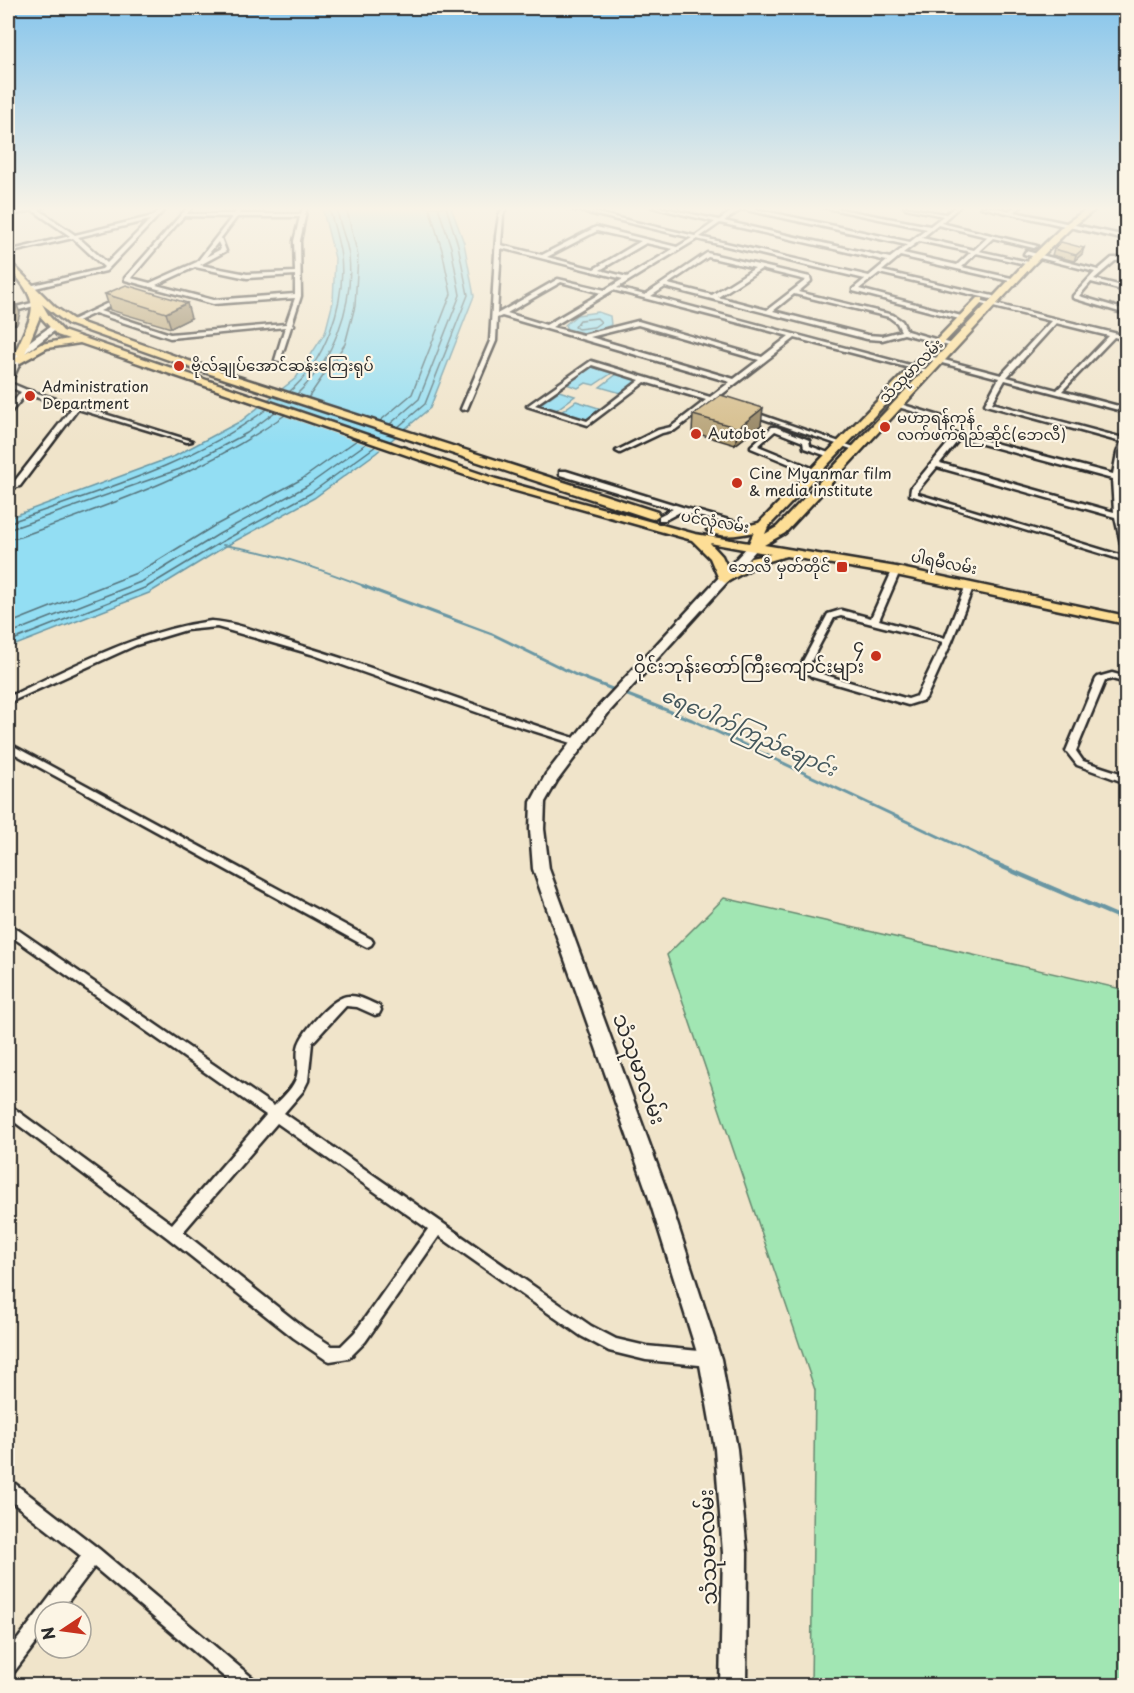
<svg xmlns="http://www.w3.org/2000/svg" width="1134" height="1693" viewBox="0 0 1134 1693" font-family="'Playpen Sans','Noto Sans Myanmar',sans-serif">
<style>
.green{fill:#a1e6b3;stroke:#66886f;stroke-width:1.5}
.water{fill:#93def3;stroke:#6996a3;stroke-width:1.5}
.pier{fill:#f0e4ca}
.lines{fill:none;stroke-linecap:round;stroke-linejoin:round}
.shore{stroke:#55737b;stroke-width:1.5}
.stream-far2{stroke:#6996a3;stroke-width:2}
.stream-far1{stroke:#6996a3;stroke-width:3}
.stream{stroke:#6996a3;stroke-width:4.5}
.street-casing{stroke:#2b2b2b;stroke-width:5}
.secondary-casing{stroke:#2b2b2b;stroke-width:5}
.primary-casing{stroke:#2b2b2b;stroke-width:5}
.street{fill:#fcf5e5;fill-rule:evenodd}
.secondary{fill:#fcf5e5;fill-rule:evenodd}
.primary{fill:#fdde96;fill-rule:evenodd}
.wall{fill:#b7a378;stroke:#2b2b2b;stroke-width:1.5}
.shaded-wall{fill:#958462;stroke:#2b2b2b;stroke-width:1.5}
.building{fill:#d5bd8c;stroke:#2b2b2b;stroke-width:1.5}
.poi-dot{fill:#c8321e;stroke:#fcf5e5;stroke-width:2}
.labels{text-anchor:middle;stroke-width:4.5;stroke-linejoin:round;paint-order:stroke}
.far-poi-label{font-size:15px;fill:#2b2b2b;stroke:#fcf5e5;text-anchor:start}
.far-street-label{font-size:15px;fill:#2b2b2b;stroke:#fcf5e5}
.poi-label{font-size:18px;fill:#2b2b2b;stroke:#fcf5e5;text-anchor:end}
.water-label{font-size:20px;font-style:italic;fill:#45585d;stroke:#fcf5e5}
.near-street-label{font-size:21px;fill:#2b2b2b;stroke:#fcf5e5}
</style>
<rect width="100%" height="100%" fill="#f0e4ca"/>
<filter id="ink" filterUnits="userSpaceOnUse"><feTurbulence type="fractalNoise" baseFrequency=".0167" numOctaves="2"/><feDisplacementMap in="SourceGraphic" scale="12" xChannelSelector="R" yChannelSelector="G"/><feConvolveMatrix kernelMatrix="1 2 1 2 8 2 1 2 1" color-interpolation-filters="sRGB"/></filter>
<g filter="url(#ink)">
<!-- green -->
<polygon class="green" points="724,898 1126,990 1126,1685 811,1685 815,1390 667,955"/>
<!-- water -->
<g class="water">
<polygon points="324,207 451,207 464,243 474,296 430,408 376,453 314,498 226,546 149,593 8,648 8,518 175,456 241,421 296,378 325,333 333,302 335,258 323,211"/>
<path d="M598,312l12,4 1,9c-14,7 -27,12 -43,7l-3,-7 12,-10z"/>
<polygon points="592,367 612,373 594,385 586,383 578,388 566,384"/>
<polygon points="617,374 638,380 621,393 600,387"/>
<polygon points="559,391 575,396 556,410 539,405"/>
<polygon points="576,401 602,409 588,420 561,412"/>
</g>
<!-- pier -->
<g class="pier">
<polygon points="279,388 408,430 400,437 270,394"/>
<polygon points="264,400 393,443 384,451 255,406"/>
</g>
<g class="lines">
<!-- shore -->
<g class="shore">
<polygon points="597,318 601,322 594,327 578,329 575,327 580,320"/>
<path d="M289,392c36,-30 57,-89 52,-135 -2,-16 -8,-34 -12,-50"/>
<path d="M297,394c36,-34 57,-88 52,-138 -2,-17 -11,-32 -12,-49"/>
<polyline points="308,398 345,344 355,306 358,256 346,207"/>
<polyline points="380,421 412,394 451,294 442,250 429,207"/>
<polyline points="390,424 419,399 460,295 451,247 438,207"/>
<polyline points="398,427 425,404 468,295 458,245 446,207"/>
<path d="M8,523c89,-32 182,-57 259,-114"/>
<polyline points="8,530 180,469 247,433 275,412"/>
<path d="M8,539l9,-1c95,-34 185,-64 268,-123"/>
<polyline points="8,624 139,572 214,526 302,479 357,440"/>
<polyline points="8,634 143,581 219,534 307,486 367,443"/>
<polyline points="8,642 147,587 223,541 311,493 376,446"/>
</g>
<!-- stream-far2 -->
<path class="stream-far2" d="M223,545c51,7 96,24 144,42"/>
<!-- stream-far1 -->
<polyline class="stream-far1" points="363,586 492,634 576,675 692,720 999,865"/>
<!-- stream -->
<polyline class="stream" points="996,864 1126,920"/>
<!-- street casing -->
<g class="street-casing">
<g id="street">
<polygon points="14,207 19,207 24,211 20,212"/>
<path d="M31,207h4l40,28 78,-19 10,-9h4l-61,64 -75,18 -3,-2 1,-1 73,-17 2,-2 -31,-29 -65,15v-2l62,-15 -39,-27zM150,220l-43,43 -29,-26z"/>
<path d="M188,207h4l-5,7h47l6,-7h4l-5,7h62l2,-7h4l-7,34 1,55 -9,28 2,1 -3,2 -11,34 -5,-1 10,-33 -115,11 -75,-25 -22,10 -5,-1 53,-25 2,1v2l-23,11 70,23 116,-10 9,-26 -82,6 -88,-24v-2zM184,216l48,1 -35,45 -47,21 -19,-5zM237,217h63l-6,24 1,31 -48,2 -47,-9 26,-14 -5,-13zM218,242l3,7 -15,8zM195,267l52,11 48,-3v19l-82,6 -57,-15z"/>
<path d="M503,207h4l-4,8 -2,30 41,10 54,-28 81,20 15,-9 -125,-30 -2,-1h6l124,29 20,-14 -63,-15h7l60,13 19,-13h7l165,35 17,-13 -105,-22h7l101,19 13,-10 -37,-8 -2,-1 42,7 9,-7h4l-18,16 96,23 -3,2 -41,-10 -14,13 54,12 -3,2 -54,-12 -14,14 54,12v2l-2,1 -114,-26 -18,15 111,25 1,1 -3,2 -112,-26 -20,16 106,28v2l-2,1 -110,-29v-2l12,-10 -168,-40 -80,49 28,7 62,-42 103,24 1,4 -13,11 95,23 9,6 5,10 49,14 -3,2 -49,-13 -22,6 -15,-1 -202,-52 -14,9 281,75 -3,2 -134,-35 -79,61 11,4v2l-15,-3 -37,28 -13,3 -42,20 -4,-2 42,-21 13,-3 35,-27 -61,-18 -57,43 -61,-19 64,-45 119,36 20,-15 -228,-66 -5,2 -1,23 -29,68 -5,1 -1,-1 29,-68 6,-105 3,-21zM742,209l165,36 -17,13 -166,-37zM720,223l167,38 -18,15 -169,-39zM938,225l50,12 -14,13 -52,-12zM597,231l44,10 -47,28 -47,-12zM919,241l52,11 -14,13 -54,-12zM646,243l27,6 -46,28 -27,-7zM501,248l122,31 -18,11 -47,-11 -61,35zM708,257l47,11 -43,27 -44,-11zM761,269l45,11 -39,30 -49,-13zM561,282l40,11 -55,32 -39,-12zM613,290l176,46 -27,21 -124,-36 -55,14 -31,-8zM794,294l95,23 8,6 4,8 -19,5 -15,-1 -94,-24zM638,325l121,35 -25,19 -144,-42zM592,365l48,15 -53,41 -52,-16z"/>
<polygon points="1016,207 1021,207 1012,213 1008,213 1008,211"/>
<polygon points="1026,251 1098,270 1112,258 1126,258 1126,260 1115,261 1094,279 1126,287 1126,291 1091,282 1079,296 1126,310 1126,314 1073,298 1073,296 1095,272 1024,254"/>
<path d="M979,300l147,36v4l-12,-3 -52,54 64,17v4l-121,-32 -13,23 131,35 3,-1v10l-6,29 6,2v4l-7,-2 3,34 4,2v4l-3,-1 3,17v14l-4,-2 -7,-31 -178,-50 -19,23v4l208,63v4l-216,-66 1,-7 43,-52 -10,-3 -3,-3 1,-6 -3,-5 -44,-13 -1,-1 3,-2 46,14 5,7 -1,5 1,2 165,43 4,-21 4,-11 -135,-37 -1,-1 14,-26 -76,-20 -1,-1 3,-2 76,20 50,-54 -74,-18 -1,-1zM1056,323l53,13 -52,54 -50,-13zM960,438l152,41 2,33 -174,-49z"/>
<polygon points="36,302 39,304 38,305 8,313 8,309"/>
<polygon points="8,382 27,390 192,441 187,442 78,409 20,486 8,490 8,486 14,482 72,408 26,394 10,413 8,414 8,408 21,392 8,386"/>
<polygon points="746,411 750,411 860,449 854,450 746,413"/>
<polygon points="772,427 776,427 809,440 810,446 834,455 830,457 804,448 803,442 775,431 758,446 817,470 818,472 814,474 751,448 751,446"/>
<polygon points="560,471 566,471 682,507 736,522 732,524 680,512 665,520 659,520 659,516 673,509 560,475"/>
<path d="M893,569h6l1,2 -21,49 66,18 21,-53 4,-2 4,2 -22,56 -26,57 -2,2 -16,5 -96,-28 -8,-7 -2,-7 26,-49 13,-4 30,8zM841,616l102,26 -26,54 -9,3 -90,-26 -7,-6 -1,-4 24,-45z"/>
<path d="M211,621c30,2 60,16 88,24 95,28 187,66 282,95l2,2 -5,3 -79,-25 -188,-66 -94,-27 -31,3 -50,15 -128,58v-6c66,-31 129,-66 203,-76z"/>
<polygon points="1112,673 1126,677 1126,683 1112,679 1105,681 1076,751 1083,761 1126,775 1126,783 1077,765 1066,751 1096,679 1098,677"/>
<polygon points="8,743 371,939 373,942 371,945 367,947 363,945 8,750"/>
<path d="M8,923l266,183c7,-7 17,-16 21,-25 6,-12 0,-25 4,-37 5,-14 34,-47 49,-48 11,-1 22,6 31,10l2,4 -2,4 -4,1 -18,-8 -11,-1 -34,37 -4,38 -5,10 -19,22 307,213 25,13 30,7 64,6 5,2 2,5 -2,5 -5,2 -64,-6 -37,-9 -28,-15 -142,-100 -74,106 -16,16 -19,3 -5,-2 -31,-21 -126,-100 -160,-121v-13l164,120 94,-109 -258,-181zM277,1123l151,106 -73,103 -14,14h-9l-28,-18 -121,-96z"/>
<polygon points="8,1481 14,1483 99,1549 255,1680 258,1686 235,1686 94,1567 60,1612 45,1612 45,1631 14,1672 8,1675 8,1652 81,1556 8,1499"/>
</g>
</g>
<!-- secondary casing -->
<g class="secondary-casing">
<g id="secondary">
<polygon points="33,207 44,207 8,216 8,212"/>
<polygon points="981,207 992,207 1126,236 1126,240"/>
<path d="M51,326l7,2 -34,26 -11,24 -5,3c0,-29 23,-40 43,-55z"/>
<polygon points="754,543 758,544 758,548 609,712 557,781 545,802 544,829 549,869 667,1192 721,1359 737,1449 747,1553 746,1686 720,1686 723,1553 715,1449 699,1359 647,1192 533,869 530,829 531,802 546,774 599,706 750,544"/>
</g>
</g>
<!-- primary casing -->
<g class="primary-casing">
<path id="primary" d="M1090,207h8l-27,21 -38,37 -248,268 -21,12 132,22 230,49v8l-230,-49 -110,-19 -27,8 -34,19 -6,-4 -9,-21 -18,-18 -204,-57 -408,-140 -33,5 -27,15 -8,-2 7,-5 -4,-3c19,-44 28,-48 -7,-86v-7l47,47 19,13 115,41 468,151 2,3 -6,4 -4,-1 -466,-153 -115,-41 -26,-20 7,12 14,15 433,148 199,55 54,9 5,-11c-14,3 -35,7 -47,-2l6,-4 25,2 21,-5 218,-225h6v4l-215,225 -3,7 12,-7 250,-266 38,-37zM40,316l17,19 12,4 -28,5 -16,9zM710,543l61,11 -20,4 -22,13 -7,-15z"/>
</g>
<!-- street -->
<use href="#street" class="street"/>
<!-- secondary -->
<use href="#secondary" class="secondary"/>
<!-- primary -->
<use href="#primary" class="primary"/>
</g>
<!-- wall -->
<g class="wall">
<polygon points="1054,249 1082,254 1074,261 1052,255"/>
<polygon points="105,294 191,318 171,328 110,310"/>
<polygon points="693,415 761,425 735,445 692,432"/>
</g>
<!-- shaded-wall -->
<g class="shaded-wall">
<polygon points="1084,248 1082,254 1074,261 1076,255"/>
<polygon points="187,303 191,318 171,328 166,313"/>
<polygon points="17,305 20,313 17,324 8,325 8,317"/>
<polygon points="763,408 761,425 735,445 738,428"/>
</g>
<!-- building -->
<g class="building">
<polygon points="1061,242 1084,248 1076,255 1054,249"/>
<polygon points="126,285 187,303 166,313 105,294"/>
<polygon points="17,305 14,316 8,317 8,306"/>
<polygon points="721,395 763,408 738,428 693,415"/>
</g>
</g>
<!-- sky -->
<linearGradient id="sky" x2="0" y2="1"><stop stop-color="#86c5ec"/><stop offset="0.47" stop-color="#f8f3e7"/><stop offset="1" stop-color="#f8f3e7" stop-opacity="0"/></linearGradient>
<rect width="1134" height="444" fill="url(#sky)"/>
<!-- markers -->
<g class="poi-dot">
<circle cx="179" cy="366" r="6"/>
<circle cx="30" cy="396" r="6"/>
<circle cx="885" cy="427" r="6"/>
<circle cx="696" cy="434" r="6"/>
<circle cx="737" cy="483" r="6"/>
<rect x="836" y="561" width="12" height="12" rx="3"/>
<circle cx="876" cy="656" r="6"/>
</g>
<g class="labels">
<!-- far-poi labels -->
<g class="far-poi-label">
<text x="191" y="371">ဗိုလ်ချုပ်အောင်ဆန်းကြေးရုပ်</text>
<text x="42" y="392">Administration<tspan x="42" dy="17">Department</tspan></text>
<text x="897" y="423">မဟာရန်ကုန်<tspan x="897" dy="17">လက်ဖက်ရည်ဆိုင်(ဘေလီ)</tspan></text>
<text x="708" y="439">Autobot</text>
<text x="749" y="479">Cine Myanmar film<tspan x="749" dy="17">&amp; media institute</tspan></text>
<text x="830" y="572" text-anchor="end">ဘေလီ မှတ်တိုင်</text>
</g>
<!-- far-street labels -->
<g class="far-street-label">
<text transform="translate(911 371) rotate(-45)" y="5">သံသုမာလမ်း</text>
<text transform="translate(715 522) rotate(10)" y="5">ပင်လုံလမ်း</text>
<text transform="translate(944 563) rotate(11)" y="5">ပါရမီလမ်း</text>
</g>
<!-- poi labels -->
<g class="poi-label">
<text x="864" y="652">၄<tspan x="864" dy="21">ဝိုင်းဘုန်းတော်ကြီးကျောင်းများ</tspan></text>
</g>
<!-- water labels -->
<g class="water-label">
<text transform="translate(749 732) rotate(24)" y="7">ရေပေါက်ကြည်ချောင်း</text>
</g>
<!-- near-street labels -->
<g class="near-street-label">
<text transform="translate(639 1069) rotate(70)" y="7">သံသုမာလမ်း</text>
<text transform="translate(708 1547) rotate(-92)" y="7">သံသုမာလမ်း</text>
</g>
</g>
<!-- margin -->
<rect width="1134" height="1693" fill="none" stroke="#fcf5e5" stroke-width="30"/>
<rect x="15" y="15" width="1104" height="1663" fill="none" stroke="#2b2b2b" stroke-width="2" filter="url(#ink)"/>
<!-- north arrow -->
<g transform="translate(63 1630) rotate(257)"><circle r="28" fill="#fcf5e5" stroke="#a8a49b" stroke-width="1.5"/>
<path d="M0-4.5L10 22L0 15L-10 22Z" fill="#c8321e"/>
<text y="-9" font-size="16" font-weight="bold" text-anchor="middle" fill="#2b2b2b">N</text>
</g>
</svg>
